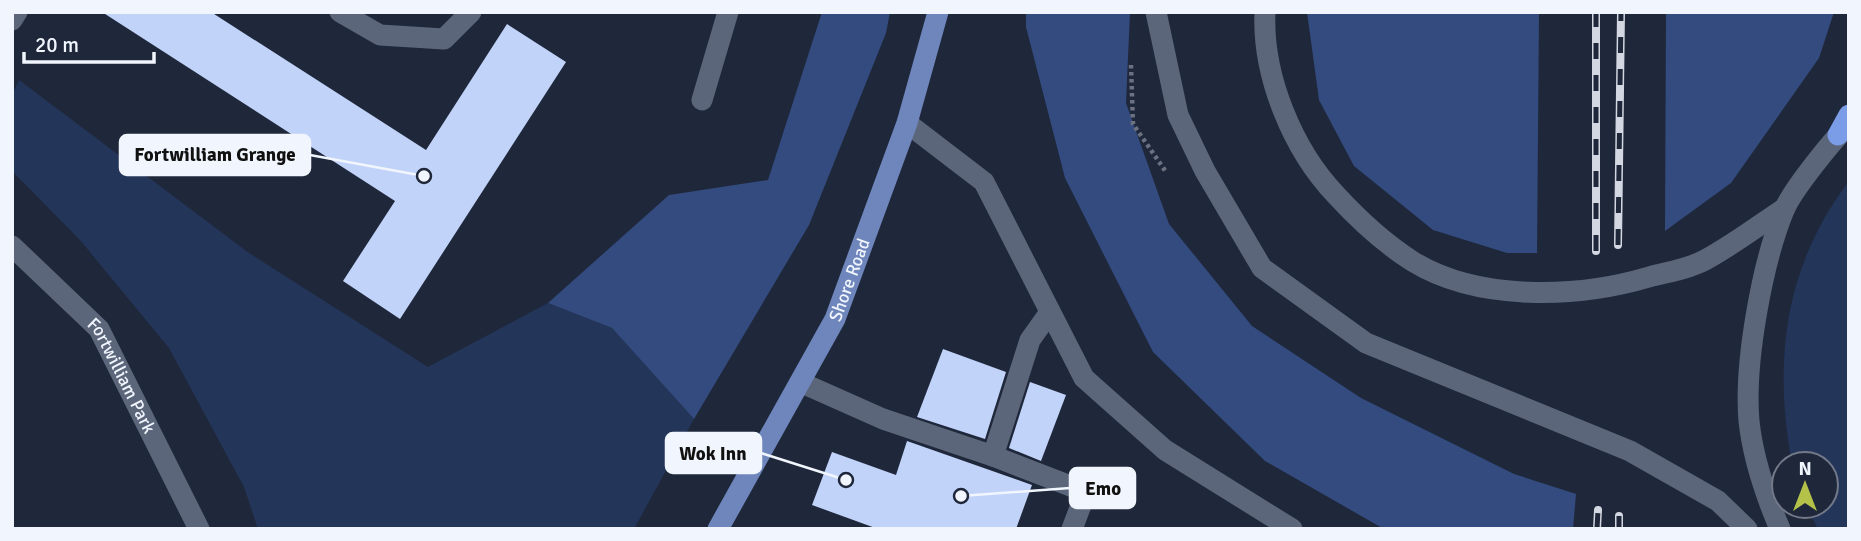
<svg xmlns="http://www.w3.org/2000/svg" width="1861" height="541" viewBox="0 0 1861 541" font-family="Signika,sans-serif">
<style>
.green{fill:#24355a}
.forest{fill:#344b7f}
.building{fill:#c1d3f9}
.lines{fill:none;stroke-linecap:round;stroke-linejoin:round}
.path{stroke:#6b7180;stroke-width:4.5;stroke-dasharray:3.5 3.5;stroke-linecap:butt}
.lane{stroke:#5b667b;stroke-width:21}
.street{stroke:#5b667b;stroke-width:21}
.secondary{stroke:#5b667b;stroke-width:21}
.primary{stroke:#6e86bc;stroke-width:21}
.highway{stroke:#7b9ce7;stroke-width:21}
.rail-casing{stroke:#d3d7e1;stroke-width:8}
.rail{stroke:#1f273a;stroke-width:5;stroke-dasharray:16;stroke-linecap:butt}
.labels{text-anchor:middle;stroke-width:7;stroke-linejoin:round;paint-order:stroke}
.street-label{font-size:18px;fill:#f1f5fd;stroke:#1f273a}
.leader{fill:none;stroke:#f1f5fd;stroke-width:2.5}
.callout-dot{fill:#f1f5fd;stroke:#1f273a;stroke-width:2.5}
.callout{fill:#f1f5fd;stroke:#f1f5fd;stroke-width:2.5}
.callout-label{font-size:19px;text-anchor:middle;font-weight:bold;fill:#111}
</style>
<rect width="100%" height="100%" fill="#1f273a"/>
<!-- green -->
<g class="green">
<polygon points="19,80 249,253 428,367 548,303 612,328 694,419 634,529 258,529 244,487 169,348 80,240 12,171 12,95"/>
<path d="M1849,181v348h-31l-12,-23h20v-42h-34c-19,-104 -8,-197 57,-283z"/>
</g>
<!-- forest -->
<g class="forest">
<polygon points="822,12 890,12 886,33 809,225 694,419 612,328 548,303 669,195 768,180"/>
<polygon points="1026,12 1130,12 1126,103 1169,224 1252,326 1361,398 1514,474 1576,494 1573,529 1384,529 1265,461 1153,352 1065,178 1026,27"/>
<polygon points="1307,12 1539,12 1537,253 1507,253 1433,230 1354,166 1319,100"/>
<polygon points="1666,12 1834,12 1819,58 1731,183 1665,231"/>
</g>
<!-- building -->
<g class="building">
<polygon points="102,12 211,12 426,150 507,24 566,62 400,319 343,281 395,201"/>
<polygon points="943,349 1006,372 985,439 917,417"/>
<polygon points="1030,382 1066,395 1041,461 1009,448"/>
<polygon points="907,441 1032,485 1016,529 878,529 812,505 832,452 896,475"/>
</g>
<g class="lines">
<!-- path -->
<polyline class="path" points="1131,65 1133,124 1166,172"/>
<!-- lane -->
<g class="lane">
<polyline points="907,123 984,182 1084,378 1165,450 1292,529"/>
<polyline points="802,383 883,419 993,456 1030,340 1050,312"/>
<polyline points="993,456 1086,492 1072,529"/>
</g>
<!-- street -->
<g class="street">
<polyline points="340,12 380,35 444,39 471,12"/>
<polyline points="12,20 17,12"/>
<polyline points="702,100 728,12"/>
</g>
<!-- secondary -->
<g class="secondary">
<polyline points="1156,12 1178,115 1205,171 1262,268 1366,343 1630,451 1718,501 1747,529"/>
<path d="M1265,12c-3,64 28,138 71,183 23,25 48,48 76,66 66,41 166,37 237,16 18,-5 40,-8 56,-17 28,-15 54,-35 80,-52"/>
<path id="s1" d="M12,246l87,83 100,200"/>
<path d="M1780,529c-15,-35 -27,-70 -31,-108 -5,-58 13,-157 35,-211 9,-21 48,-69 65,-86"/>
</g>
<!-- primary -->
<path class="primary" id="s2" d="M718,529l117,-210 72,-196 31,-111"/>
<!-- highway -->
<polyline class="highway" points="1838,135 1849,115"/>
<!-- rail casing -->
<g class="rail-casing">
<g id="rail">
<polyline points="1618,245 1621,12"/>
<polyline points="1596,251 1596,12"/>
<polyline points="1619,516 1619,529"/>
<polyline points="1597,529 1598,510"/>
</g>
</g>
<!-- rail -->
<use href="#rail" class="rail"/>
</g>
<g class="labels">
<!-- street labels -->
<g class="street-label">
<text dy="6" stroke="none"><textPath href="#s2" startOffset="282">Shore Road</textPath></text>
<text dy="6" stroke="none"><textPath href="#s1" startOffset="172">Fortwilliam Park</textPath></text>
</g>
</g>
<!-- callouts -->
<path class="leader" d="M424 176L310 155M846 480L761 453M961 496L1070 488"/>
<g class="callout-dot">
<circle cx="424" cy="176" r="7"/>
<circle cx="846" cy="480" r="7"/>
<circle cx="961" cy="496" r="7"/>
</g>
<g class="callout">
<rect x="120" y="135" width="190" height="40" rx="7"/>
<rect x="666" y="433" width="95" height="40" rx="7"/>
<rect x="1070" y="468" width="65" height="40" rx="7"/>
</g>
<g class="callout-label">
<text x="215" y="161">Fortwilliam Grange</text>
<text x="713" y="460">Wok Inn</text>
<text x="1103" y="495">Emo</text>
</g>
<!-- border -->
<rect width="1861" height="541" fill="none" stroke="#f1f5fd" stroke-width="28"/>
<!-- north arrow -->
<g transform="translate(1805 485)"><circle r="33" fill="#1f273a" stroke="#737988" stroke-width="2"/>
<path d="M0-5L12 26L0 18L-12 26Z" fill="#b5c249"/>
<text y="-10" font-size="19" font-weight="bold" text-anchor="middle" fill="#f1f5fd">N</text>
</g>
<!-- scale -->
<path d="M24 52v10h130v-10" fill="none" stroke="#f1f5fd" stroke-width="3.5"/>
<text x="35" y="52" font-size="21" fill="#f1f5fd" stroke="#1f273a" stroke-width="5" paint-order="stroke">20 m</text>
</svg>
